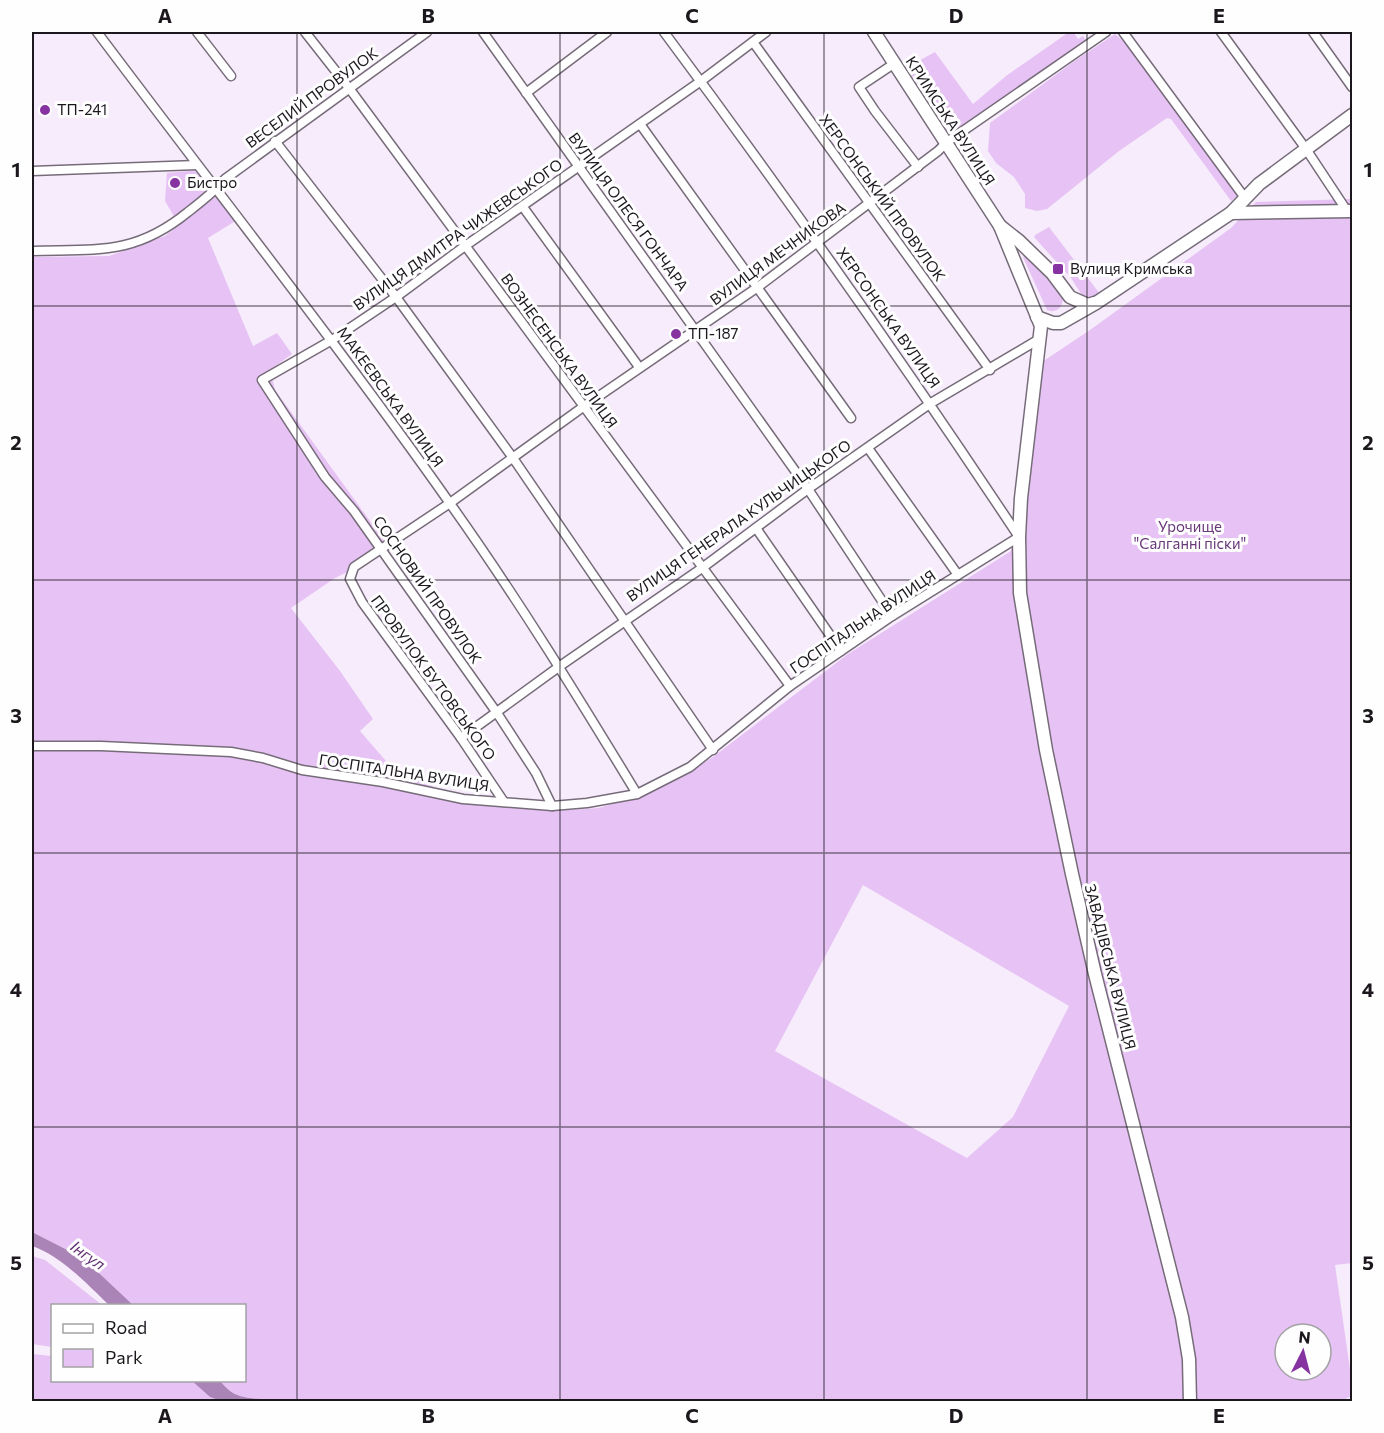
<svg xmlns="http://www.w3.org/2000/svg" width="1384" height="1433" viewBox="0 0 1384 1433" font-family="Commissioner,sans-serif">
<style>
.green{fill:#e7c2f4;fill-rule:evenodd}
.water{fill:#aa83b7}
.lines{fill:none;stroke-linecap:round;stroke-linejoin:round}
.street-casing{stroke:#766c79;stroke-width:11}
.secondary-casing{stroke:#766c79;stroke-width:15}
.street{stroke:#fff;stroke-width:8}
.secondary{stroke:#fff;stroke-width:12}
.grid{fill:none;stroke:#1b171d;stroke-width:1.5;stroke-opacity:0.55}
.poi-dot{fill:#8632a0;stroke:#fefefe;stroke-width:2}
.labels{text-anchor:middle;stroke-width:6;stroke-linejoin:round;paint-order:stroke}
.street-label{font-size:15px;fill:#1b171d;stroke:#fefefe}
.poi-label{font-size:15px;fill:#1b171d;stroke:#fefefe;text-anchor:start}
.park-label{font-size:15px;fill:#693879;stroke:#fefefe}
.water-label{font-size:16px;font-style:italic;fill:#613071;stroke:#fefefe}
.neatline{fill:none;stroke:#1b171d;stroke-width:2}
.grid-label{font-size:20px;text-anchor:middle;font-weight:bold;fill:#1b171d}
</style>
<rect width="100%" height="100%" fill="#f7ecfb"/>
<!-- green -->
<g class="green">
<polygon points="1069,32 1073,32 1078,39 1083,36 1087,42 957,130 950,129 945,124 909,71 911,65 935,52 973,104 1006,76"/>
<polygon points="1115,34 1129,46 1239,194 1231,201 1171,119 1167,118 1119,151 1047,209 1037,211 1025,208 1025,194 1014,177 996,163 988,151 990,123 1073,62"/>
<path d="M199,170l38,50 -29,18 45,108 24,-13 15,21 -22,16 5,20 116,160 -56,28 -44,30 49,63 33,48 -13,12 45,52 20,-5 11,12 64,15 54,6 45,-3 56,-17 58,-34 135,-103 163,-103 19,-181 60,-40 141,-102 25,-26 96,-3v1064l-17,2 17,118v13l-14,6h-998c-27,-6 -92,4 -110,-11 -4,-3 -7,-7 -10,-10l24,-1v-74l-111,-1 -50,-47 -51,-26v-975l77,-1 56,-20 14,-11 -14,-24 2,-28zM863,885l206,121 -56,111 -46,41 -192,-107zM1285,1334h36v36h-36z"/>
<polygon points="1049,227 1100,294 1095,299 1085,300 1071,278 1034,237 1035,235"/>
<path d="M1026,255l37,42c0,10 -6,17 -16,13l-24,-53z"/>
<polygon points="32,1256 45,1260 102,1305 52,1306 52,1347 32,1344"/>
<polygon points="32,1354 52,1356 52,1380 192,1381 210,1397 221,1401 32,1402"/>
</g>
<!-- water -->
<g class="water">
<path d="M32,1232l51,26 50,47h-24c-21,-20 -49,-50 -77,-59z"/>
<path d="M192,1381h28c3,3 6,7 10,10 18,15 83,5 110,10h-119l-11,-4z"/>
</g>
<g class="lines">
<!-- street casing -->
<g class="street-casing">
<g id="street">
<path d="M97,32c117,156 239,310 352,470 67,94 128,193 188,292"/>
<polyline points="197,32 231,76"/>
<polyline points="305,32 349,88 790,686"/>
<polyline points="483,32 808,489 892,616"/>
<polyline points="1123,32 1245,198"/>
<polyline points="1221,32 1306,149 1347,211"/>
<polyline points="1313,32 1352,87"/>
<polyline points="753,42 990,370"/>
<polyline points="895,63 859,87 875,111 918,167"/>
<polyline points="526,93 607,32"/>
<polyline points="640,124 851,418"/>
<polyline points="275,141 396,297 513,458 713,750"/>
<polyline points="32,171 197,165"/>
<polyline points="523,207 639,367"/>
<path d="M32,251c64,-2 102,5 156,-39 13,-10 26,-20 37,-33l202,-147"/>
<polyline points="868,448 958,575"/>
<polyline points="756,528 841,651"/>
<polyline points="461,738 560,666 702,568 808,489 931,403 1041,338"/>
<path d="M32,746h69l130,6 32,6 39,12 81,12 80,17 89,7 35,-3 50,-9 53,-27 100,-81 102,-70 127,-79c-114,-172 -232,-340 -355,-505"/>
<polyline points="504,802 461,738 362,602 350,579 354,567 450,503 583,407 758,287 938,151 947,142 1106,32"/>
<polyline points="552,806 536,773 497,713 354,511 325,477 262,380 332,340 396,297 465,246 701,81 766,32"/>
</g>
</g>
<!-- secondary casing -->
<g class="secondary-casing">
<g id="secondary">
<polyline points="874,32 1000,226 1041,326 1021,498 1019,537 1020,593 1046,750 1072,874 1095,974 1182,1317 1189,1359 1190,1402"/>
<polyline points="1231,213 1352,211"/>
<polyline points="1000,226 1019,241 1052,273 1070,297 1088,305 1094,303"/>
<polyline points="1037,317 1053,323 1061,323 1096,303 1231,213 1259,184 1352,115"/>
</g>
</g>
<!-- street -->
<use href="#street" class="street"/>
<!-- secondary -->
<use href="#secondary" class="secondary"/>
</g>
<!-- grid -->
<path class="grid" d="M297,32v1370M560,32v1370M824,32v1370M1087,32v1370M32,306h1320M32,580h1320M32,853h1320M32,1127h1320"/>
<!-- markers -->
<g class="poi-dot">
<circle cx="45" cy="110" r="6"/>
<circle cx="175" cy="183" r="6"/>
<rect x="1052" y="263" width="12" height="12" rx="3"/>
<circle cx="676" cy="334" r="6"/>
</g>
<g class="labels">
<!-- street labels -->
<g class="street-label">
<text transform="translate(312 98) rotate(-36)" y="5">ВЕСЕЛИЙ ПРОВУЛОК</text>
<text transform="translate(950 121) rotate(57)" y="5">КРИМСЬКА ВУЛИЦЯ</text>
<text transform="translate(882 198) rotate(54)" y="5">ХЕРСОНСЬКИЙ ПРОВУЛОК</text>
<text transform="translate(628 212) rotate(54)" y="5">ВУЛИЦЯ ОЛЕСЯ ГОНЧАРА</text>
<text transform="translate(458 235) rotate(-35)" y="5">ВУЛИЦЯ ДМИТРА ЧИЖЕВСЬКОГО</text>
<text transform="translate(778 254) rotate(-36)" y="5">ВУЛИЦЯ МЕЧНИКОВА</text>
<text transform="translate(888 318) rotate(55)" y="5">ХЕРСОНСЬКА ВУЛИЦЯ</text>
<text transform="translate(559 351) rotate(54)" y="5">ВОЗНЕСЕНСЬКА ВУЛИЦЯ</text>
<text transform="translate(390 397) rotate(54)" y="5">МАКЕЄВСЬКА ВУЛИЦЯ</text>
<text transform="translate(739 521) rotate(-35)" y="5">ВУЛИЦЯ ГЕНЕРАЛА КУЛЬЧИЦЬКОГО</text>
<text transform="translate(427 590) rotate(55)" y="5">СОСНОВИЙ ПРОВУЛОК</text>
<text transform="translate(863 622) rotate(-34)" y="5">ГОСПІТАЛЬНА ВУЛИЦЯ</text>
<text transform="translate(433 678) rotate(54)" y="5">ПРОВУЛОК БУТОВСЬКОГО</text>
<text transform="translate(404 773) rotate(9)" y="5">ГОСПІТАЛЬНА ВУЛИЦЯ</text>
<text transform="translate(1110 967) rotate(76)" y="5">ЗАВАДІВСЬКА ВУЛИЦЯ</text>
</g>
<!-- poi labels -->
<g class="poi-label">
<text x="57" y="115">ТП-241</text>
<text x="187" y="188">Бистро</text>
<text x="1070" y="274">Вулиця Кримська</text>
<text x="688" y="339">ТП-187</text>
</g>
<!-- park labels -->
<g class="park-label">
<text x="1190" y="532">Урочище<tspan x="1190" dy="17">"Салганні піски"</tspan></text>
</g>
<!-- water labels -->
<g class="water-label">
<text transform="translate(88 1255) rotate(35)" y="6">Інгул</text>
</g>
</g>
<!-- border -->
<rect width="1384" height="1433" fill="none" stroke="#fefefe" stroke-width="66"/>
<!-- legend -->
<rect x="51" y="1304" width="195" height="78" fill="#fefefe" stroke="#a3a2a4" stroke-width="1.5"/>
<rect x="63" y="1324" width="30" height="9" fill="#ffffff" stroke="#a3a2a4" stroke-width="1.5"/>
<text x="105" y="1334" font-size="18" fill="#1b171d">Road</text>
<rect x="63" y="1349" width="30" height="18" fill="#e7c2f4" stroke="#a3a2a4" stroke-width="1.5"/>
<text x="105" y="1364" font-size="18" fill="#1b171d">Park</text>
<!-- north arrow -->
<g transform="translate(1303 1352) rotate(6)"><circle r="28" fill="#fefefe" stroke="#a3a2a4" stroke-width="1.5"/>
<path d="M0-4.5L10 22L0 15L-10 22Z" fill="#8632a0"/>
<text y="-9" font-size="16" font-weight="bold" text-anchor="middle" fill="#1b171d">N</text>
</g>
<rect x="33" y="33" width="1318" height="1367" class="neatline"/>
<g class="grid-label">
<text x="165" y="23">A</text>
<text x="428" y="23">B</text>
<text x="692" y="23">C</text>
<text x="956" y="23">D</text>
<text x="1219" y="23">E</text>
<text x="16" y="177">1</text>
<text x="1368" y="177">1</text>
<text x="16" y="450">2</text>
<text x="1368" y="450">2</text>
<text x="16" y="723">3</text>
<text x="1368" y="723">3</text>
<text x="16" y="997">4</text>
<text x="1368" y="997">4</text>
<text x="16" y="1270">5</text>
<text x="1368" y="1270">5</text>
<text x="165" y="1423">A</text>
<text x="428" y="1423">B</text>
<text x="692" y="1423">C</text>
<text x="956" y="1423">D</text>
<text x="1219" y="1423">E</text>
</g>
</svg>
